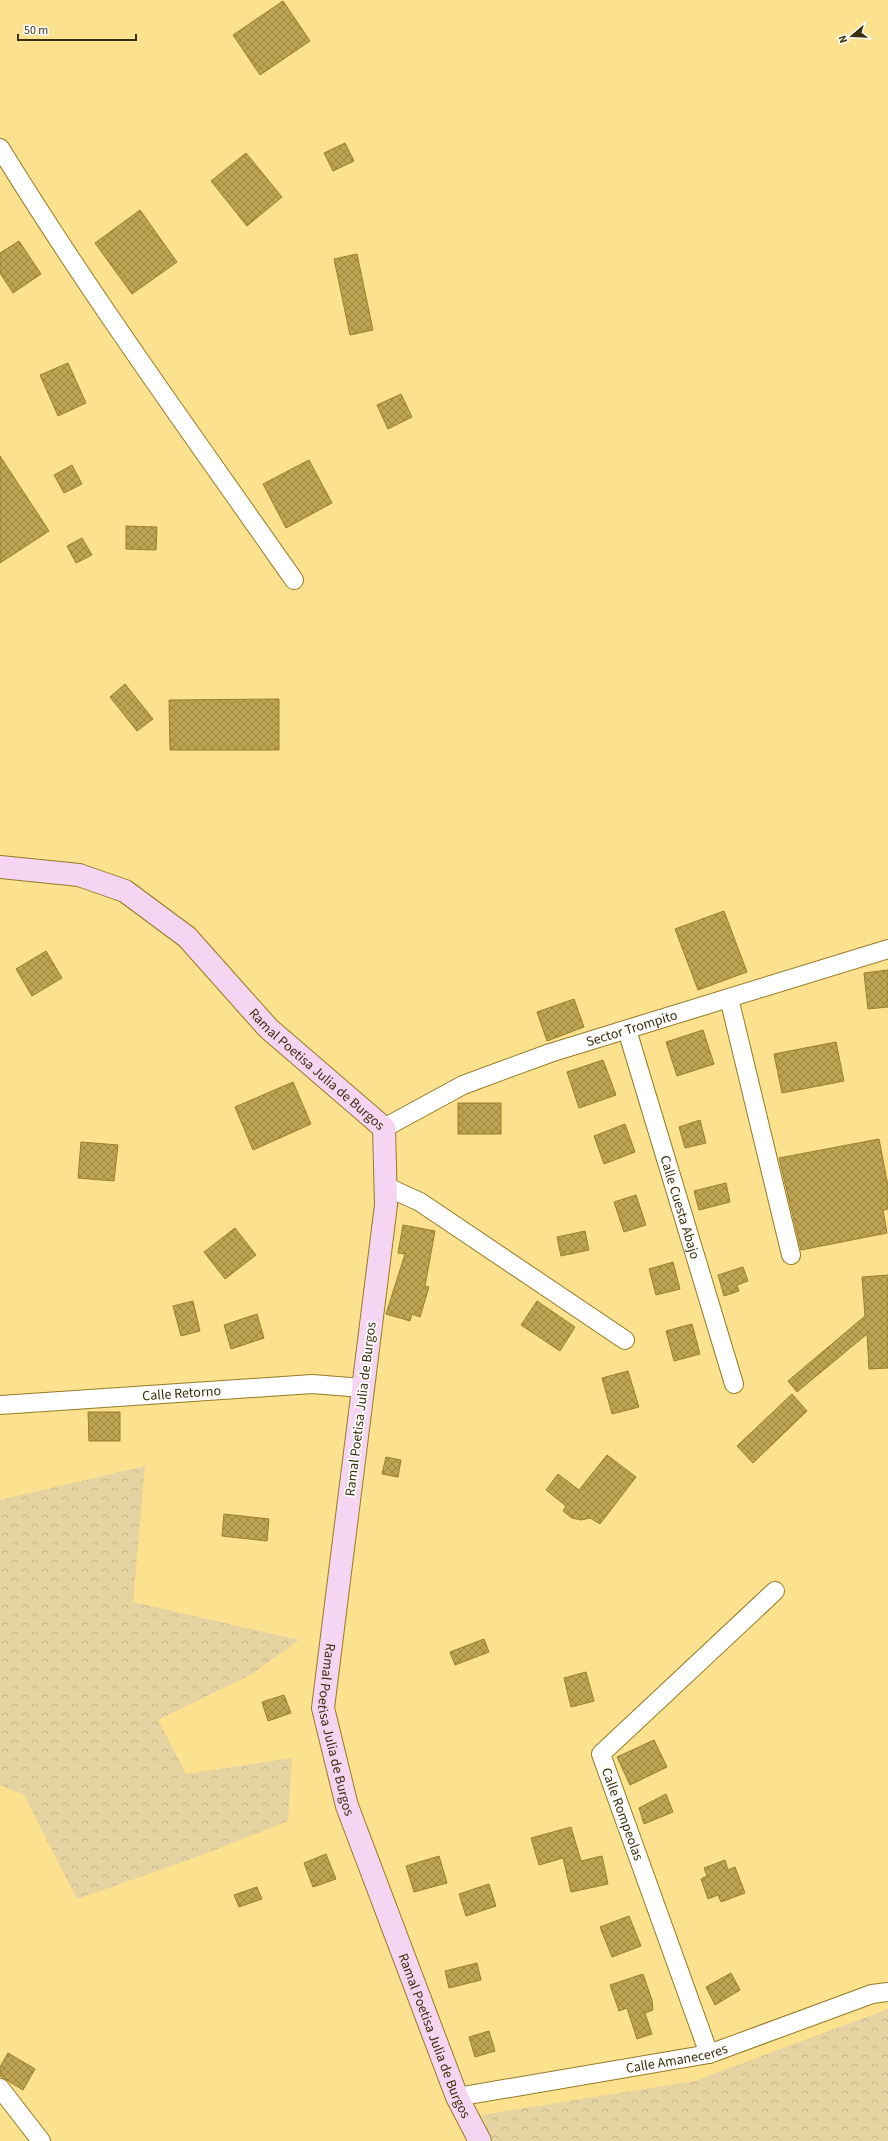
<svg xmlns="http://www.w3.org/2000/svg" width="888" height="2141" viewBox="0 0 888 2141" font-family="'Source Sans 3',sans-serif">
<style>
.forest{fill:url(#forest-crowns)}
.building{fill:url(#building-cross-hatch);stroke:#9a802c}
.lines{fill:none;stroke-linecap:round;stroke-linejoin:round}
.street-casing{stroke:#947b26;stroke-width:20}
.secondary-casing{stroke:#947b26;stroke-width:24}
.street{stroke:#fff;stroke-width:18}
.secondary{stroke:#f6d5f2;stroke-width:22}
.labels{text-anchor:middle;stroke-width:3.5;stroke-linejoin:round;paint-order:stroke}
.street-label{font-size:14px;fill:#3b300d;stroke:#fff}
</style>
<defs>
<pattern id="forest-crowns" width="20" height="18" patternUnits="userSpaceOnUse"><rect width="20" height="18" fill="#e5d3a1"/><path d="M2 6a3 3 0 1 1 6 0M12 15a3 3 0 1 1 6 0" fill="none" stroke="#c5b589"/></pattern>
<pattern id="building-cross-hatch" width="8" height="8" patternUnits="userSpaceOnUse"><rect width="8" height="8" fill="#bea352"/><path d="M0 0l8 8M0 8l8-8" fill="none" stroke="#9c8542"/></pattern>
</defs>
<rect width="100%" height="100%" fill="#fce18f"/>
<!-- forest -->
<g class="forest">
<polygon points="145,1466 133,1602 299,1640 252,1674 158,1720 186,1774 292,1758 288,1821 194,1858 77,1899 24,1795 0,1785 0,1500"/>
<polygon points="888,2009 888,2141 493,2141 481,2115 695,2081"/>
</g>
<!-- building -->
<g class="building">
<polygon points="283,1 310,41 260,75 233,35"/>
<polygon points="345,143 354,161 333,171 324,153"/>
<polygon points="246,153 282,197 247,226 211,181"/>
<polygon points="140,210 177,262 132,294 95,243"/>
<polygon points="19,241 41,274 13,293 0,273 0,253"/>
<polygon points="357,254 373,330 350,335 334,259"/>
<polygon points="68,363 86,403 58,416 40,375"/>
<polygon points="401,394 412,417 388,429 377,405"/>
<polygon points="0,456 49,531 0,563"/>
<polygon points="309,460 332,503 286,528 263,484"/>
<polygon points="72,465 82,484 64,493 54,475"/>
<polygon points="126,526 157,527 156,550 126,549"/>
<polygon points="82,538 92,555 76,563 67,546"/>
<polygon points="125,684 153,719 137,731 110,697"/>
<polygon points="279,699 279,750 170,750 169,700"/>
<polygon points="724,911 747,972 698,990 675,929"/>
<polygon points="46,951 62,978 32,996 16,969"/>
<polygon points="888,970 888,1007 868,1009 864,973"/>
<polygon points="574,999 584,1027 547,1041 537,1012"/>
<polygon points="703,1030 714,1064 677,1076 666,1042"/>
<polygon points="836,1042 844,1081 782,1093 774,1054"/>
<polygon points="603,1060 616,1095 579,1108 567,1072"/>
<polygon points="293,1082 311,1124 253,1150 235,1107"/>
<rect x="458" y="1103" width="43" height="31"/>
<polygon points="700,1120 706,1143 685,1148 679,1127"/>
<polygon points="625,1124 635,1152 604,1164 594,1136"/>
<polygon points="879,1139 888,1186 888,1209 883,1210 887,1233 801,1250 779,1158"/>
<polygon points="81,1142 118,1145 114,1181 78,1178"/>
<polygon points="726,1183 730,1202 699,1210 694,1191"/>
<polygon points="636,1195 646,1225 624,1232 614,1202"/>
<polygon points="403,1225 435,1231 425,1286 429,1287 420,1317 412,1314 410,1321 386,1314 405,1254 398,1253"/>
<polygon points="235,1228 256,1255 225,1279 204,1252"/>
<polygon points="585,1231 589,1250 561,1256 557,1237"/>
<polygon points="673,1262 680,1289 656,1295 649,1269"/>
<polygon points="743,1267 748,1281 737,1285 739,1291 724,1296 718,1275"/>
<polygon points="888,1275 888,1368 869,1369 867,1334 797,1392 788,1381 865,1316 862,1277"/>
<polygon points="193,1301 200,1331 181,1336 173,1306"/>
<polygon points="537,1301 575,1327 560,1351 521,1325"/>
<polygon points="257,1314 264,1338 231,1349 224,1325"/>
<polygon points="692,1324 700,1354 674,1361 666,1331"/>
<polygon points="628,1371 639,1407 612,1414 602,1378"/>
<polygon points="792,1394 807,1411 753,1463 737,1446"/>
<polygon points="88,1412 120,1412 120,1441 89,1441"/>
<polygon points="607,1455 636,1477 600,1524 590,1518 581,1520 572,1518 563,1511 566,1506 546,1490 558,1474 579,1490"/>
<polygon points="386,1457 401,1460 398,1477 382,1474"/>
<polygon points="224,1514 269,1519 267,1541 222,1536"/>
<polygon points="484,1639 489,1652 455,1665 450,1652"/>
<polygon points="586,1672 594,1701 571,1707 564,1678"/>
<polygon points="284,1695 291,1713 268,1721 262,1702"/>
<polygon points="654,1740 667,1767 630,1785 617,1757"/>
<polygon points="666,1794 673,1812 644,1824 639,1808"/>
<polygon points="571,1827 581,1861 602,1856 608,1884 571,1892 563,1858 539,1865 531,1838"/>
<polygon points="326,1854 336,1879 313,1887 304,1863"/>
<polygon points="439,1856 447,1883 414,1892 406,1866"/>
<polygon points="725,1860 728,1870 735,1867 745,1893 721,1902 718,1895 708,1899 701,1879 707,1876 704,1868"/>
<polygon points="489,1884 496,1906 466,1916 459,1894"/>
<polygon points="257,1887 262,1899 239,1907 234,1895"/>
<polygon points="629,1916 641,1946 612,1957 600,1927"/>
<polygon points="477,1963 481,1980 449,1988 445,1971"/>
<polygon points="731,1973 740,1990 715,2005 706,1987"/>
<polygon points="643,1974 652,2000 653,2010 645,2013 652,2034 637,2039 627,2008 619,2011 610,1985"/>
<polygon points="489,2031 495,2051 475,2057 469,2037"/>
<polygon points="8,2053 35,2069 23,2090 0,2076 0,2067"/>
</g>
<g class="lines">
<!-- street casing -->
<g class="street-casing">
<g id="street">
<path d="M0,148c91,148 194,289 294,432"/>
<polyline points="729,998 791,1255"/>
<path id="s1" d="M627,1030l107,354"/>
<path id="s2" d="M384,1128l79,-43 87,-32 338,-104"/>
<polyline points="385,1186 420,1202 625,1340"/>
<path id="s3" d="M0,1405l312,-21 51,4"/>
<polyline points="709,2054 601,1754 775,1591"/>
<polyline points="0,2088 41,2141"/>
<path id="s4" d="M457,2097l252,-43 163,-60 16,-2"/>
</g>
</g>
<!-- secondary casing -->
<g class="secondary-casing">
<g id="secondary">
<path id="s5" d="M0,867l79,8 46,16 62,46 81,91 116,100 2,77 -63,503 24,98 110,291 23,44"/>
</g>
</g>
<!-- street -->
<use href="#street" class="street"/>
<!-- secondary -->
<use href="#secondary" class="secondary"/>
</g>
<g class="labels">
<!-- street labels -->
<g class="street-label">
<text dy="5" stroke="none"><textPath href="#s2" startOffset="268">Sector Trompito</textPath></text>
<text dy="5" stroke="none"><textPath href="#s5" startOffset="391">Ramal Poetisa Julia de Burgos</textPath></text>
<text dy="5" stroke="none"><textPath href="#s1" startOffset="185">Calle Cuesta Abajo</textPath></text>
<text dy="5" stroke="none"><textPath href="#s3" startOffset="182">Calle Retorno</textPath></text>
<text transform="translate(360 1409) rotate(-83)" y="5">Ramal Poetisa Julia de Burgos</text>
<text dy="5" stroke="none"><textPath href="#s5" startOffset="1087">Ramal Poetisa Julia de Burgos</textPath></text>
<text transform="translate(623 1814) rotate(70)" y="5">Calle Rompeolas</text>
<text dy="5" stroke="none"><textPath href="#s5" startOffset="1411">Ramal Poetisa Julia de Burgos</textPath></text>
<text dy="5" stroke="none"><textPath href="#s4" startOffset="223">Calle Amaneceres</textPath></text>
</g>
</g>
<!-- north arrow -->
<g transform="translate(852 36) rotate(251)" stroke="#ffffff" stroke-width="3" paint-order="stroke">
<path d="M0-3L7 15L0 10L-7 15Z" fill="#3b300d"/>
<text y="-6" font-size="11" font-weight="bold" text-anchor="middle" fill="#3b300d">N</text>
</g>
<!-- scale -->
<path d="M18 34v6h118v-6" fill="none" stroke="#3b300d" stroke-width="2"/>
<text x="24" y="34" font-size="12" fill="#3b300d" stroke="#ffffff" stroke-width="3" paint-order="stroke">50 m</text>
</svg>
